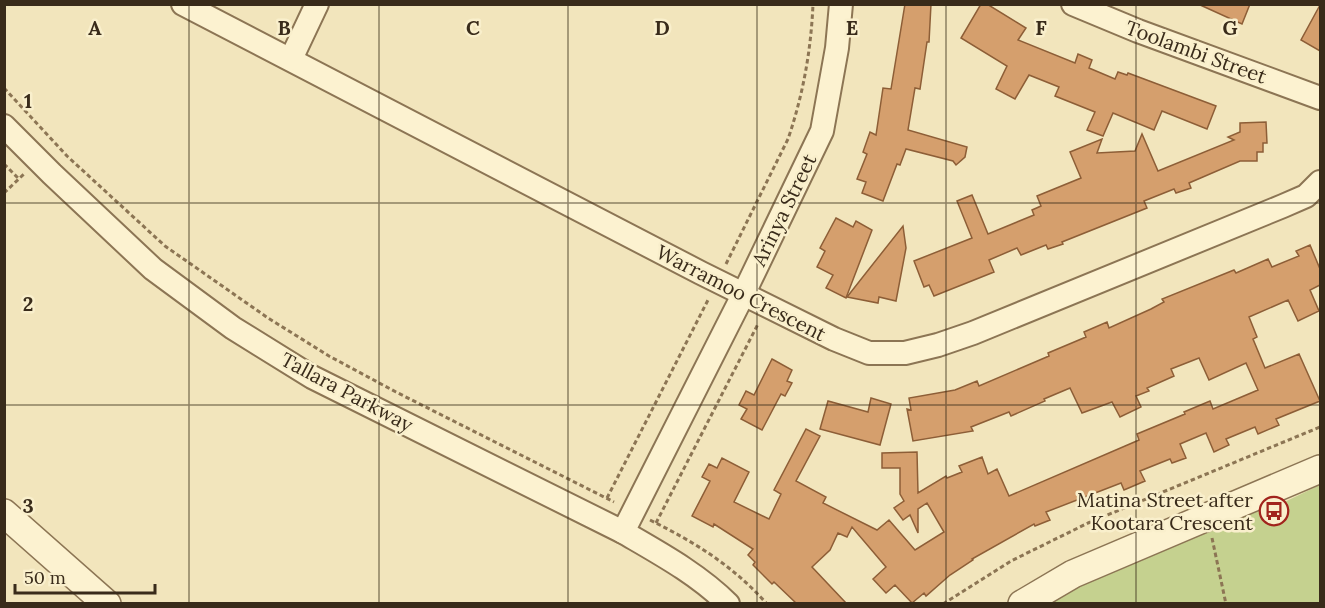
<svg xmlns="http://www.w3.org/2000/svg" width="1325" height="608" viewBox="0 0 1325 608" font-family="Lora,serif">
<style>
.green{fill:#c5d18f}
.building{fill:#d59f6d;stroke:#8d5e37;stroke-width:1.5}
.lines{fill:none;stroke-linecap:round;stroke-linejoin:round}
.minor-casing{stroke:#8c7554;stroke-width:26}
.tertiary-casing{stroke:#8c7554;stroke-width:30}
.path{stroke:#8c7554;stroke-width:3;stroke-dasharray:4.5 3;stroke-linecap:butt}
.minor{stroke:#fcf2d0;stroke-width:22}
.tertiary{stroke:#fcf2d0;stroke-width:27}
.grid{fill:none;stroke:#392b1a;stroke-width:1.5;stroke-opacity:0.55}
.labels{text-anchor:middle;stroke-width:5;stroke-linejoin:round;paint-order:stroke}
.street-label{font-size:20px;fill:#392b1a;stroke:#f9efcc}
.poi-label{font-size:20px;fill:#392b1a;stroke:#f9efcc;text-anchor:end}
.grid-label{font-size:20px;text-anchor:middle;font-weight:bold;fill:#392b1a;stroke:#f9efcc;stroke-width:5;stroke-linejoin:round;paint-order:stroke}
</style>
<rect width="100%" height="100%" fill="#f2e5bc"/>
<!-- green -->
<polygon class="green" points="1320,485 1320,603 1042,604 1065,591 1254,510 1274,507"/>
<!-- building -->
<g class="building">
<polygon points="905,4 931,4 929,42 927,42 920,89 915,88 908,130 967,147 965,157 956,165 953,161 906,149 900,165 897,164 883,201 862,193 866,182 857,179 867,154 863,152 870,132 876,135 883,88 891,89"/>
<polygon points="981,4 987,4 1026,28 1018,40 1075,63 1078,54 1092,60 1089,68 1115,79 1118,72 1127,75 1128,73 1216,106 1207,129 1162,111 1154,130 1113,113 1103,136 1087,130 1095,112 1055,96 1059,87 1029,75 1015,99 996,89 1007,66 961,38"/>
<polygon points="1198,4 1250,4 1242,24"/>
<polygon points="1320,5 1320,51 1301,40"/>
<polygon points="1266,122 1267,143 1263,143 1263,152 1257,152 1257,161 1240,161 1189,183 1191,188 1176,193 1174,189 1144,201 1147,208 1062,242 1063,244 1048,249 1046,245 1021,255 1017,248 989,260 994,272 934,296 929,285 924,287 914,261 972,238 957,201 972,195 988,234 1034,215 1032,210 1041,206 1037,196 1081,178 1070,152 1102,139 1097,153 1135,151 1142,134 1158,171 1234,140 1228,137 1240,132 1240,123"/>
<polygon points="836,218 853,227 856,221 872,230 846,298 826,288 833,275 817,267 825,251 820,248"/>
<polygon points="903,226 906,248 896,301 879,297 878,303 847,297"/>
<polygon points="1310,245 1320,269 1320,285 1310,290 1319,311 1298,321 1288,300 1249,317 1257,337 1253,339 1265,368 1299,354 1320,401 1276,419 1279,425 1258,434 1255,427 1226,439 1229,445 1214,452 1206,433 1180,444 1186,458 1172,463 1170,459 1140,471 1145,481 1124,490 1121,483 1046,512 1050,520 1035,526 1034,524 972,559 973,560 950,575 926,596 924,593 912,603 895,585 886,593 873,579 886,567 852,527 847,537 838,533 830,550 812,567 846,603 796,603 774,582 772,584 753,565 755,562 748,555 753,549 714,524 713,527 692,516 710,481 702,477 709,464 717,468 722,458 749,472 734,502 769,519 781,494 774,490 806,429 820,436 796,481 826,497 823,503 877,530 889,520 915,550 944,532 927,503 918,509 918,533 910,515 903,520 894,508 904,501 900,494 900,468 882,468 882,453 917,452 918,493 946,476 947,478 962,472 959,466 982,457 988,474 997,469 1009,496 1139,440 1137,434 1185,414 1184,412 1210,401 1213,409 1258,390 1246,363 1209,380 1199,358 1171,369 1174,376 1147,388 1149,391 1136,396 1141,407 1120,417 1112,402 1082,413 1070,388 1044,399 1045,401 1011,416 1009,412 971,427 973,431 913,441 907,409 911,410 909,398 955,390 977,381 979,386 1049,356 1048,353 1086,337 1084,332 1107,322 1109,328 1151,309 1164,302 1162,299 1234,270 1236,273 1268,259 1272,267 1299,256 1296,251"/>
<polygon points="772,359 792,370 787,381 792,383 785,396 781,394 762,430 741,419 747,409 739,405 746,391 754,395"/>
<polygon points="871,398 891,404 880,445 820,429 828,401 868,412"/>
</g>
<g class="lines">
<!-- minor casing -->
<g class="minor-casing">
<g id="minor">
<polyline points="183,4 701,273 834,339 869,353 905,353 938,345 973,333 1283,206 1306,196 1320,182"/>
<polyline points="1073,4 1138,31 1320,98"/>
<polyline points="291,59 317,4"/>
<path d="M4,126l48,48 101,95 80,59 79,49 311,155c36,21 75,42 105,72"/>
<polyline points="623,532 743,295 822,131 837,48 841,4"/>
</g>
</g>
<!-- tertiary casing -->
<g class="tertiary-casing">
<g id="tertiary">
<polyline points="4,513 107,604"/>
<polyline points="1022,604 1073,574 1320,469"/>
</g>
</g>
<!-- path -->
<g class="path">
<polyline points="4,88 67,156 165,246 268,318 329,356 396,392 614,502"/>
<polyline points="4,164 19,179"/>
<polyline points="4,193 25,173"/>
<path d="M726,264l62,-125c15,-44 23,-88 25,-135"/>
<polyline points="607,498 708,300"/>
<path d="M650,520c46,23 82,45 117,84"/>
<polyline points="656,523 758,324"/>
<polyline points="1212,538 1226,604"/>
<polyline points="943,604 1011,561 1088,523 1320,427"/>
</g>
<!-- minor -->
<use href="#minor" class="minor"/>
<!-- tertiary -->
<use href="#tertiary" class="tertiary"/>
</g>
<!-- grid -->
<path class="grid" d="M189,4v600M379,4v600M568,4v600M757,4v600M946,4v600M1136,4v600M4,203h1316M4,405h1316"/>
<!-- icons -->
<defs>
<g id="bus-ring" transform="scale(1.5)"><circle r="9.5" fill="#f9efcc" stroke="#a1241d" stroke-width="1.5"/><path d="M-5-6H5V4H4V6H2V4H-2V6H-4V4H-5ZM-3.5-4V0h7V-4ZM-3.5 1.2v1.5H-2V1.2ZM2 1.2v1.5H3.5V1.2Z" fill="#a1241d"/></g>
</defs>
<g fill-rule="evenodd">
<use href="#bus-ring" x="1274" y="511"/>
</g>
<g class="labels">
<!-- street labels -->
<g class="street-label">
<text transform="translate(1196 52) rotate(20)" y="7">Toolambi Street</text>
<text transform="translate(784 210) rotate(-64)" y="7">Arinya Street</text>
<text transform="translate(741 293) rotate(27)" y="7">Warramoo Crescent</text>
<text transform="translate(347 392) rotate(28)" y="7">Tallara Parkway</text>
</g>
<!-- poi labels -->
<g class="poi-label">
<text x="1253" y="507">Matina Street after<tspan x="1253" dy="23">Kootara Crescent</tspan></text>
</g>
</g>
<g class="grid-label">
<text x="95" y="35">A</text>
<text x="284" y="35">B</text>
<text x="473" y="35">C</text>
<text x="662" y="35">D</text>
<text x="852" y="35">E</text>
<text x="1041" y="35">F</text>
<text x="1230" y="35">G</text>
<text x="28" y="108">1</text>
<text x="28" y="311">2</text>
<text x="28" y="513">3</text>
</g>
<!-- border -->
<rect width="1325" height="608" fill="none" stroke="#392b1a" stroke-width="12"/>
<!-- scale -->
<path d="M15 584v9h140v-9" fill="none" stroke="#392b1a" stroke-width="3"/>
<text x="24" y="584" font-size="18" fill="#392b1a" stroke="#f9efcc" stroke-width="4.5" paint-order="stroke">50 m</text>
</svg>
